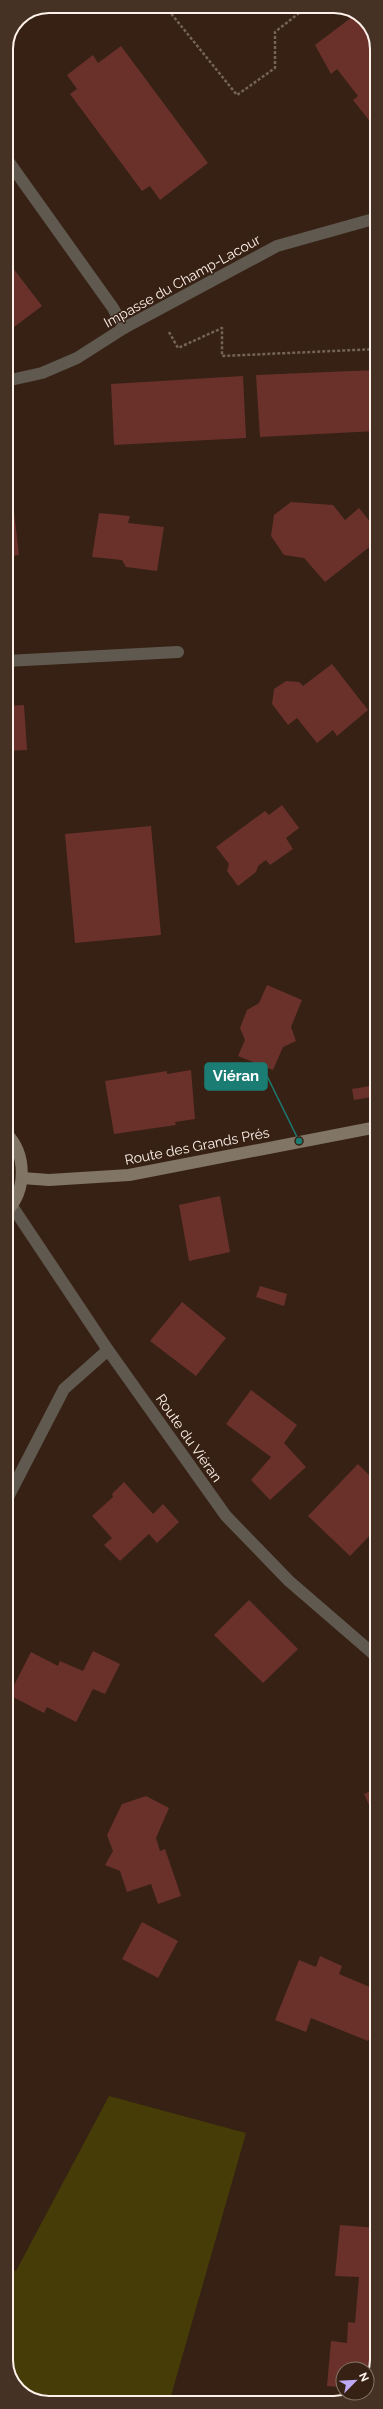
<svg xmlns="http://www.w3.org/2000/svg" width="383" height="2409" viewBox="0 0 383 2409" font-family="Raleway,sans-serif">
<style>
.green{fill:#463c07}
.building{fill:#69312a}
.lines{fill:none;stroke-linecap:round;stroke-linejoin:round}
.path{stroke:#756358;stroke-width:2.5;stroke-dasharray:3 2;stroke-linecap:butt}
.lane{stroke:#60594f;stroke-width:12}
.street{stroke:#60594f;stroke-width:12}
.secondary{stroke:#817565;stroke-width:12}
.labels{text-anchor:middle;stroke-width:3;stroke-linejoin:round;paint-order:stroke}
.street-label{font-size:14px;fill:#fef2eb;stroke:#362114}
.rim{fill:none;stroke:#fef2eb;stroke-width:2}
.leader{fill:none;stroke:#1b7c74;stroke-width:1.5}
.callout-dot{fill:#1b7c74;stroke:#362114;stroke-width:1.5}
.callout{fill:#1b7c74;stroke:#1b7c74;stroke-width:1.5}
.callout-label{font-size:15px;text-anchor:middle;font-weight:bold;fill:#fff}
</style>
<rect width="100%" height="100%" fill="#362114"/>
<!-- green -->
<polygon class="green" points="109,2096 246,2133 169,2403 43,2403 18,2390 6,2366 6,2266 16,2271"/>
<!-- building -->
<g class="building">
<polygon points="356,14 364,18 377,43 377,120 372,124 353,100 358,96 337,69 331,74 315,45"/>
<polygon points="121,46 208,163 160,200 150,186 142,191 70,94 77,89 67,75 93,55 98,63"/>
<polygon points="6,259 42,306 6,333"/>
<polygon points="377,370 377,431 260,437 256,375"/>
<polygon points="243,376 246,438 114,445 111,384"/>
<polygon points="6,485 11,485 19,555 6,557"/>
<polygon points="291,502 333,505 345,520 359,508 377,530 377,541 325,582 304,558 284,555 271,536 274,515"/>
<polygon points="99,513 130,516 128,523 164,527 157,571 126,567 122,560 92,557"/>
<polygon points="332,664 368,710 337,736 333,730 317,743 297,718 288,725 272,704 274,689 286,681 299,682 303,686"/>
<polygon points="24,705 27,750 6,751 6,706"/>
<polygon points="282,805 299,828 286,838 293,849 270,865 266,860 258,866 256,872 238,886 227,871 229,864 216,847 265,811 269,815"/>
<polygon points="151,826 161,935 75,943 65,834"/>
<polygon points="267,985 302,1000 291,1027 296,1041 283,1047 273,1070 238,1056 245,1040 240,1028 247,1010 259,1003"/>
<polygon points="191,1070 195,1119 175,1122 176,1125 114,1134 105,1081 167,1071 167,1074"/>
<polygon points="370,1086 371,1097 354,1100 352,1089"/>
<polygon points="220,1196 230,1252 189,1261 179,1205"/>
<polygon points="260,1286 287,1294 284,1306 256,1297"/>
<polygon points="182,1302 226,1338 196,1376 150,1341"/>
<polygon points="251,1390 297,1425 284,1443 306,1467 270,1500 251,1480 271,1457 226,1424"/>
<polygon points="358,1464 377,1483 377,1528 350,1556 308,1516"/>
<polygon points="124,1482 153,1514 163,1504 179,1522 157,1543 149,1534 120,1561 104,1545 112,1538 92,1516 113,1497 112,1494"/>
<polygon points="249,1600 298,1649 263,1683 214,1635"/>
<polygon points="93,1651 120,1664 105,1694 93,1689 76,1722 47,1707 44,1713 9,1695 31,1652 58,1666 60,1661 83,1671"/>
<polygon points="377,1788 377,1822 364,1794"/>
<polygon points="146,1796 169,1808 156,1838 160,1851 165,1849 181,1896 158,1904 151,1884 127,1892 120,1871 105,1865 113,1851 107,1835 122,1804"/>
<polygon points="142,1922 178,1941 158,1978 122,1959"/>
<polygon points="320,1956 342,1966 339,1974 377,1990 377,2019 368,2041 311,2018 306,2032 275,2020 299,1960 316,1967"/>
<polygon points="340,2225 377,2228 372,2276 377,2276 377,2360 367,2386 367,2369 343,2369 343,2393 358,2393 338,2403 340,2387 327,2386 331,2341 347,2343 348,2322 355,2323 359,2277 335,2276"/>
</g>
<g class="lines">
<!-- path -->
<g class="path">
<polyline points="165,6 237,95 275,68 275,32 308,6"/>
<polyline points="169,332 178,348 222,328 222,356 377,349"/>
</g>
<!-- lane -->
<g class="lane">
<polyline points="6,158 113,308 124,328"/>
<polyline points="6,1501 64,1389 108,1350"/>
</g>
<!-- street -->
<g class="street">
<polyline points="6,381 42,373 77,358 124,328 277,246 377,218"/>
<polyline points="6,661 178,652"/>
<polyline points="12,1206 108,1350 226,1516 289,1581 377,1657"/>
</g>
<!-- secondary -->
<g class="secondary">
<path d="M6,1133c21,21 21,58 0,79"/>
<polyline points="22,1178 49,1180 129,1175 377,1127"/>
</g>
</g>
<g class="labels">
<!-- street labels -->
<g class="street-label">
<text transform="translate(182 281) rotate(-29)" y="5">Impasse du Champ-Lacour</text>
<text transform="translate(197 1146) rotate(-11)" y="5">Route des Grands Prés</text>
<text transform="translate(189 1438) rotate(55)" y="5">Route du Viéran</text>
</g>
</g>
<!-- crop -->
<path d="M0 0H383V2409H0ZM49 13H334A36 36 0 0 1 370 49V2360A36 36 0 0 1 334 2396H49A36 36 0 0 1 13 2360V49A36 36 0 0 1 49 13Z" fill="#463225" fill-rule="evenodd"/>
<path class="rim" d="M49 13H334A36 36 0 0 1 370 49V2360A36 36 0 0 1 334 2396H49A36 36 0 0 1 13 2360V49A36 36 0 0 1 49 13Z"/>
<!-- callouts -->
<path class="leader" d="M299 1141L267 1076"/>
<circle class="callout-dot" cx="299" cy="1141" r="4"/>
<rect class="callout" x="205" y="1063" width="62" height="27" rx="4"/>
<g class="callout-label">
<text x="236" y="1081">Viéran</text>
</g>
<!-- north arrow -->
<g transform="translate(355 2381) rotate(66)"><circle r="19" fill="#362114" stroke="#86756a"/>
<path d="M0-3L7 15L0 10L-7 15Z" fill="#bea9f4"/>
<text y="-6" font-size="11" font-weight="bold" text-anchor="middle" fill="#fef2eb">N</text>
</g>
</svg>
